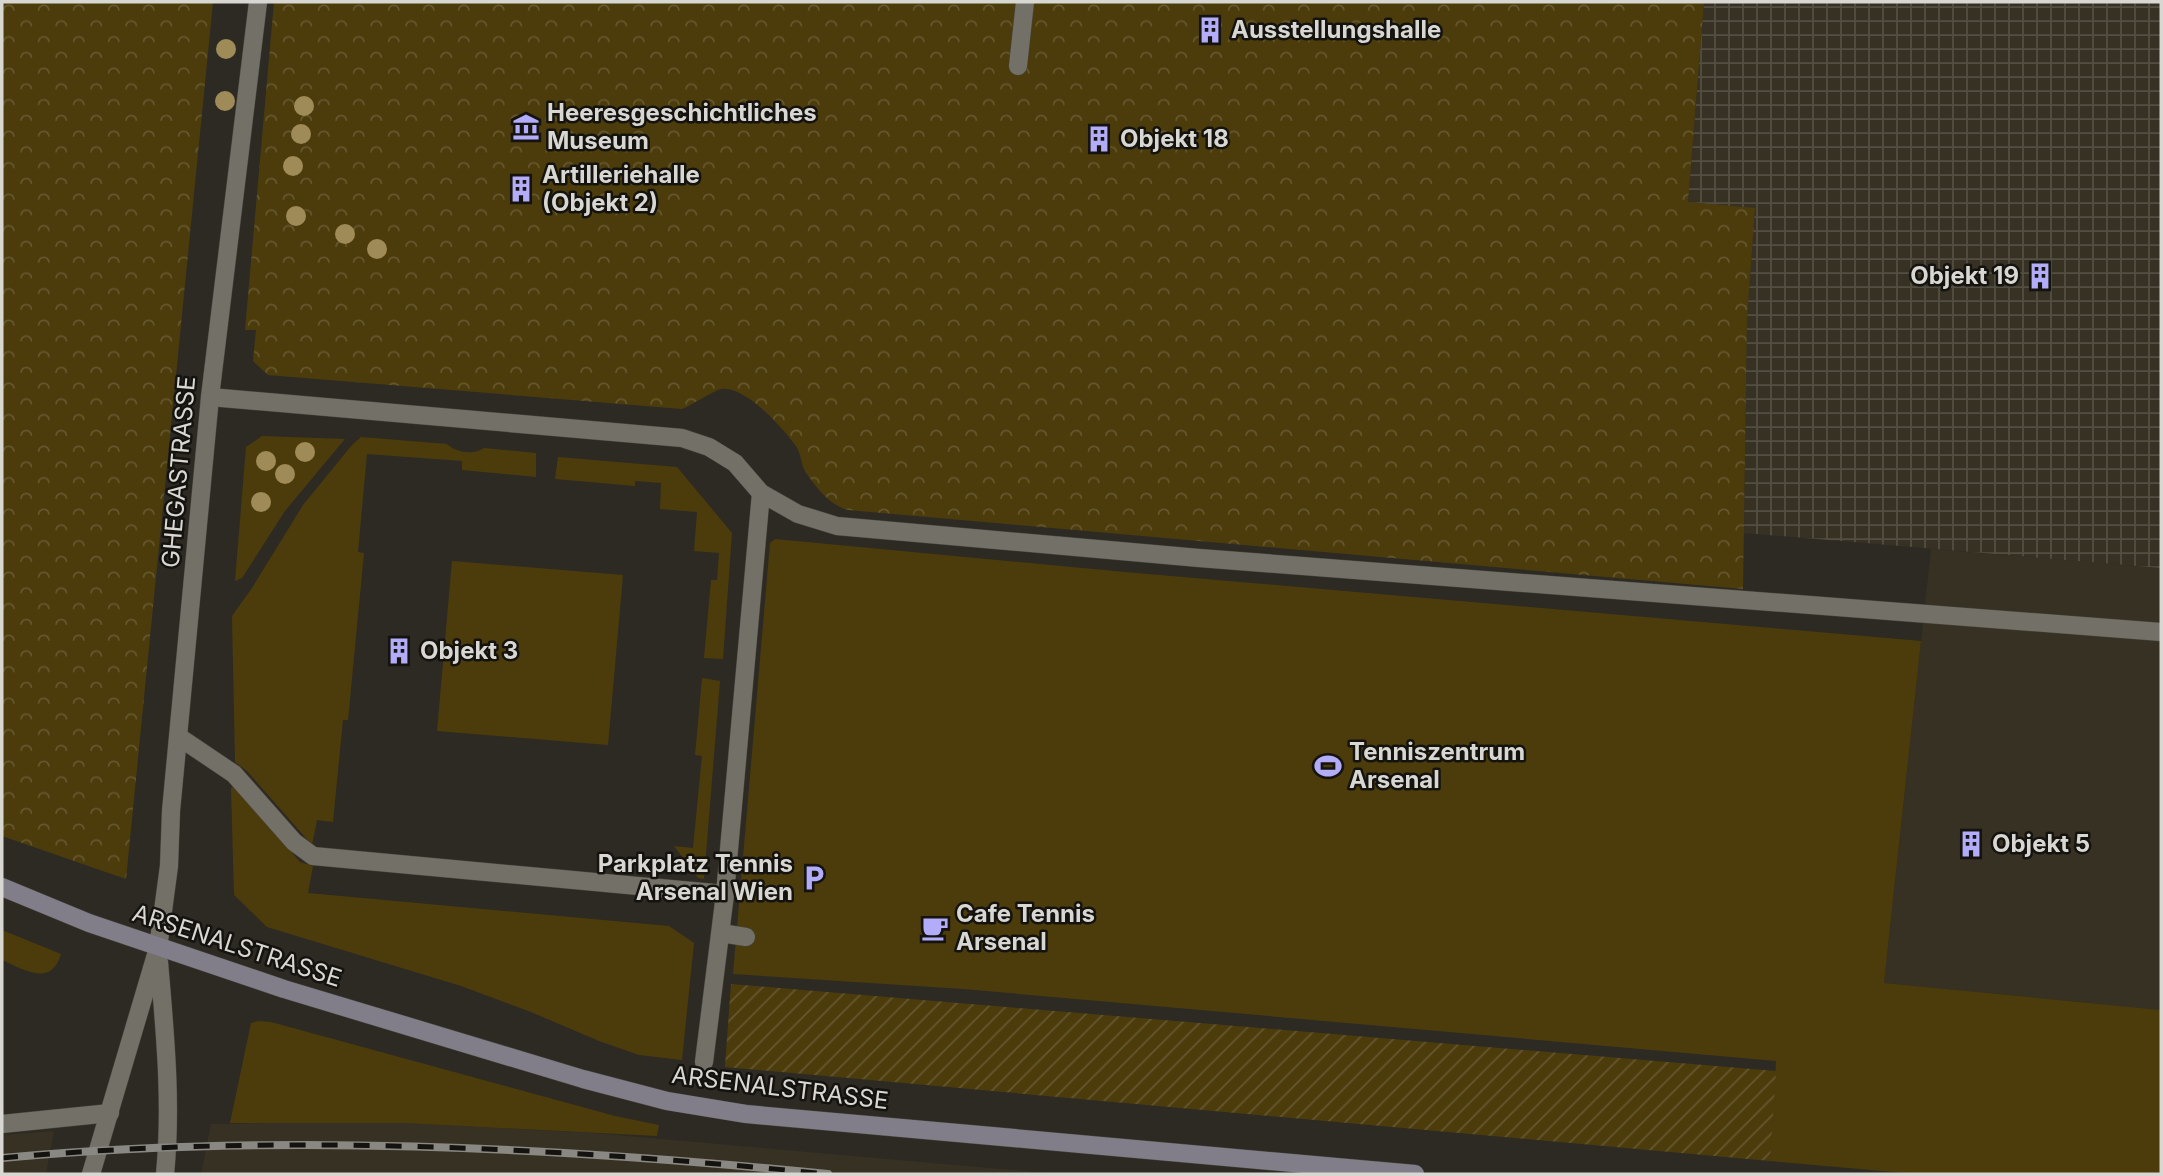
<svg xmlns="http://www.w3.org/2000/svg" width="2163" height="1176" viewBox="0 0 2163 1176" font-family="Inter,sans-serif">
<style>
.built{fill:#363123}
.industrial{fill:url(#industrial-grid)}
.grass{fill:#4c3c0c}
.park{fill:url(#park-crowns)}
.garden{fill:url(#garden-furrows)}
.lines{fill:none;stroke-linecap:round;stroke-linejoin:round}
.service-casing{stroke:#48463f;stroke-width:19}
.minor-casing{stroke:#48463f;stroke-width:19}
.tertiary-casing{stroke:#48463f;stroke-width:19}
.secondary-casing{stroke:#48463f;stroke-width:19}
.service{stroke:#737067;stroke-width:18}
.minor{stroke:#737067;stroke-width:18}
.tertiary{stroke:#737067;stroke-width:18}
.secondary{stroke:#817e8a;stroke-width:18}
.rail-casing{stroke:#8a8882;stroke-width:8}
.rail{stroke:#14130f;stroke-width:5;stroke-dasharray:16;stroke-linecap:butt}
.tree{fill:#9f8b57}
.labels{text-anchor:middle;stroke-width:5;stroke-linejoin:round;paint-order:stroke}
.poi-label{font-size:24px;font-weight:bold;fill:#d9d7d2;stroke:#14130f;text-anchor:start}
.street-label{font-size:24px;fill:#d9d7d2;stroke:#14130f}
</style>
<defs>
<pattern id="industrial-grid" width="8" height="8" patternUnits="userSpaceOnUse" patternTransform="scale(1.75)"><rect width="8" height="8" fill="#363123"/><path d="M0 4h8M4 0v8" fill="none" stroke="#524e42"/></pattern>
<pattern id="park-crowns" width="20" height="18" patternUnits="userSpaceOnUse" patternTransform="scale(1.75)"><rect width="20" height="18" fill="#4c3c0c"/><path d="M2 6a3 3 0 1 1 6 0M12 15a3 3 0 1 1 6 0" fill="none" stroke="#65572e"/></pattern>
<pattern id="garden-furrows" width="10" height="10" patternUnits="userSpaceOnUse" patternTransform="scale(1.75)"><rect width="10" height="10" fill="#4c3c0c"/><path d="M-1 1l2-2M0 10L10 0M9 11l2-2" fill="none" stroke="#65572e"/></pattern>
</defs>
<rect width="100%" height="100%" fill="#2d2a23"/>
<!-- built -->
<g class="built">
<polygon points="1931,549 2161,568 2161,1010 1884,983"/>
<polygon points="322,1122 404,1123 593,1133 1058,1174 201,1174 211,1124"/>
<polygon points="54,1131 46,1174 2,1174 2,1135"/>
</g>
<!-- industrial -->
<polygon class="industrial" points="1704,2 2161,2 2161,568 1744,533 1747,318 1755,209 1688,202"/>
<!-- grass -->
<g class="grass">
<polygon points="262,436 345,439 285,511 242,578 235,581 246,447"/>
<path d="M361,437l86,7c9,9 27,11 37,4l52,5v24l-74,-7v-9l-95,-7 -9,98 6,1 -16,167h-5l-10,102 -16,-2 -5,25 -65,-74 -12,-9 -3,-146 20,-28 51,-83 49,-60z"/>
<polygon points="558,457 677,467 732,533 723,659 704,658 711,580 717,580 719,553 694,551 697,512 660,509 661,483 635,481 635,486 555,479"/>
<polygon points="775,539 1125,572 1921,641 1884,983 2161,1010 2161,1174 1916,1174 1770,1161 1776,1061 963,989 733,974 770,543"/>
<polygon points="452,561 623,575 608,745 437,731"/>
<polygon points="702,678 720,681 704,879 698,878 674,846 693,848 702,756 695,755"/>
<polygon points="235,786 300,862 313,866 308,893 669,926 694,943 682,1060 639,1055 599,1041 531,1012 461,986 267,927 234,895 231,788"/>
<path d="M2,930l59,24c-10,34 -38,15 -59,6z"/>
<polygon points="258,1021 271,1022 615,1116 659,1125 657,1136 404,1123 230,1123 251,1023"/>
</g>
<!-- park -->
<g class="park">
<polygon points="2,2 213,2 126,879 2,836"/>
<path d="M274,2h1430l-16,200 67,6 -8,110 -4,271 -895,-79c-18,-5 -32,-22 -43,-39 -4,-7 -4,-18 -9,-25 -13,-18 -51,-61 -75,-57 -6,1 -31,17 -39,20l-414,-34 -15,-14 3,-31h-11z"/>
</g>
<!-- garden -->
<polygon class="garden" points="731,984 1776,1071 1770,1161 725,1067"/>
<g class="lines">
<!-- service casing -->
<g class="service-casing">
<g id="service">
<polyline points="1018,66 1025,2"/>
<polyline points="179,737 234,774 294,842 313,856 725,894 761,493"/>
<polyline points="721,933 746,937"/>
<polyline points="704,1062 725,894"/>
<polyline points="2,1124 110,1113"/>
</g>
</g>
<!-- minor casing -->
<g class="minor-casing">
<polyline id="minor" points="210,397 682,438 709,447 735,463 761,493 798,514 837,526 1199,558 2161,632"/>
</g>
<!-- tertiary casing -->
<g class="tertiary-casing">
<g id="tertiary">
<path d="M159,962c6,71 13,141 6,212"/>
<polyline points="91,1174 158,948 169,866 171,811 210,397 258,2"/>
</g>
</g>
<!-- secondary casing -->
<g class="secondary-casing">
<polyline id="secondary" points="2,887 89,923 284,989 583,1079 667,1101 746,1114 1415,1174"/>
</g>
<!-- service -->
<use href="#service" class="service"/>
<!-- minor -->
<use href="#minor" class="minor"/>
<!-- tertiary -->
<use href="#tertiary" class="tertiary"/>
<!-- secondary -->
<use href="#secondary" class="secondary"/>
<!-- rail casing -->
<g class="rail-casing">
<path id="rail" d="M2,1158c275,-25 551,-11 826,16"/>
</g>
<!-- rail -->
<use href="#rail" class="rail"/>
</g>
<!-- trees -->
<g class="tree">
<circle cx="226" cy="49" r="10"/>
<circle cx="225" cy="101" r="10"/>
<circle cx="304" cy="106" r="10"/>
<circle cx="301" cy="134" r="10"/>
<circle cx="293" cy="166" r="10"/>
<circle cx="296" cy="216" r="10"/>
<circle cx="345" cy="234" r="10"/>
<circle cx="377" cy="249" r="10"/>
<circle cx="305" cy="452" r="10"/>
<circle cx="266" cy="461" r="10"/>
<circle cx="285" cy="474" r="10"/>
<circle cx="261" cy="502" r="10"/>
</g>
<!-- icons -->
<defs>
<g id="building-bare" transform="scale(2.1)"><path d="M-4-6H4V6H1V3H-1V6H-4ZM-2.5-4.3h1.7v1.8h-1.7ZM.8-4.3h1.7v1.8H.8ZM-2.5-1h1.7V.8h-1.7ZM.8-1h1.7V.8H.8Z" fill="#b3adf9" stroke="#14130f" stroke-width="2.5" paint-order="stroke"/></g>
<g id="museum-bare" transform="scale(2.1)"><path d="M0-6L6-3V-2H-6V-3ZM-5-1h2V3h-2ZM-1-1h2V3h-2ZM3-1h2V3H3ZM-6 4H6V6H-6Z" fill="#b3adf9" stroke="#14130f" stroke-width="2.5" paint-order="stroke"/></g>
<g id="stadium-bare" transform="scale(2.1)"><path d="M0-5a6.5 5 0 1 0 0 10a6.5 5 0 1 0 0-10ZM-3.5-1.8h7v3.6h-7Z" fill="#b3adf9" stroke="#14130f" stroke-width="2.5" paint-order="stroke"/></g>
<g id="parking-bare" transform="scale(2.1)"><path d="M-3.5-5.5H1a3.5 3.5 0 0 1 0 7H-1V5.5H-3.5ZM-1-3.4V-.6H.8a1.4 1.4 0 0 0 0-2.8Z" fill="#b3adf9" stroke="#14130f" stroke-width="2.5" paint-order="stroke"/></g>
<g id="cafe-bare" transform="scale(2.1)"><path d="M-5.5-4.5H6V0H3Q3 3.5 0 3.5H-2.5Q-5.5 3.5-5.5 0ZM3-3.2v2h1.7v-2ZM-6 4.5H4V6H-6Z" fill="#b3adf9" stroke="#14130f" stroke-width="2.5" paint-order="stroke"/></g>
</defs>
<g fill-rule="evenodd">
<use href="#building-bare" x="1210" y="30"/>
<use href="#museum-bare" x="526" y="127"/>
<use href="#building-bare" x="1099" y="139"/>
<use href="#building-bare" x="521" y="189"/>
<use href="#building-bare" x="2040" y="276"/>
<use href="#building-bare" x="399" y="651"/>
<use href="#stadium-bare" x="1328" y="766"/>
<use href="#building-bare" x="1971" y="844"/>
<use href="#parking-bare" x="814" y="878"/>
<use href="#cafe-bare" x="935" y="928"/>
</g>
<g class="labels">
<!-- poi labels -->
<g class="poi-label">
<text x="1231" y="38">Ausstellungshalle</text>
<text x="547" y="121">Heeresgeschichtliches<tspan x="547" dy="28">Museum</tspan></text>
<text x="1120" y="147">Objekt 18</text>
<text x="542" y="183">Artilleriehalle<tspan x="542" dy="28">(Objekt 2)</tspan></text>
<text x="2019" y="284" text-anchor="end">Objekt 19</text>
<text x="420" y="659">Objekt 3</text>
<text x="1349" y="760">Tenniszentrum<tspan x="1349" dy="28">Arsenal</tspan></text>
<text x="1992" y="852">Objekt 5</text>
<text x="793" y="872" text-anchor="end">Parkplatz Tennis<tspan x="793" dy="28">Arsenal Wien</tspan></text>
<text x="956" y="922">Cafe Tennis<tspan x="956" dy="28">Arsenal</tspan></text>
</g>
<!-- street labels -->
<g class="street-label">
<text transform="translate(179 472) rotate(-85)" y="8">GHEGASTRASSE</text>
<text transform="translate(237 946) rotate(18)" y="8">ARSENALSTRASSE</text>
<text transform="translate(780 1088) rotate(7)" y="8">ARSENALSTRASSE</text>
</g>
</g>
<!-- border -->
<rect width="2163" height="1176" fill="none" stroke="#d9d7d2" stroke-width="7"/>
</svg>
